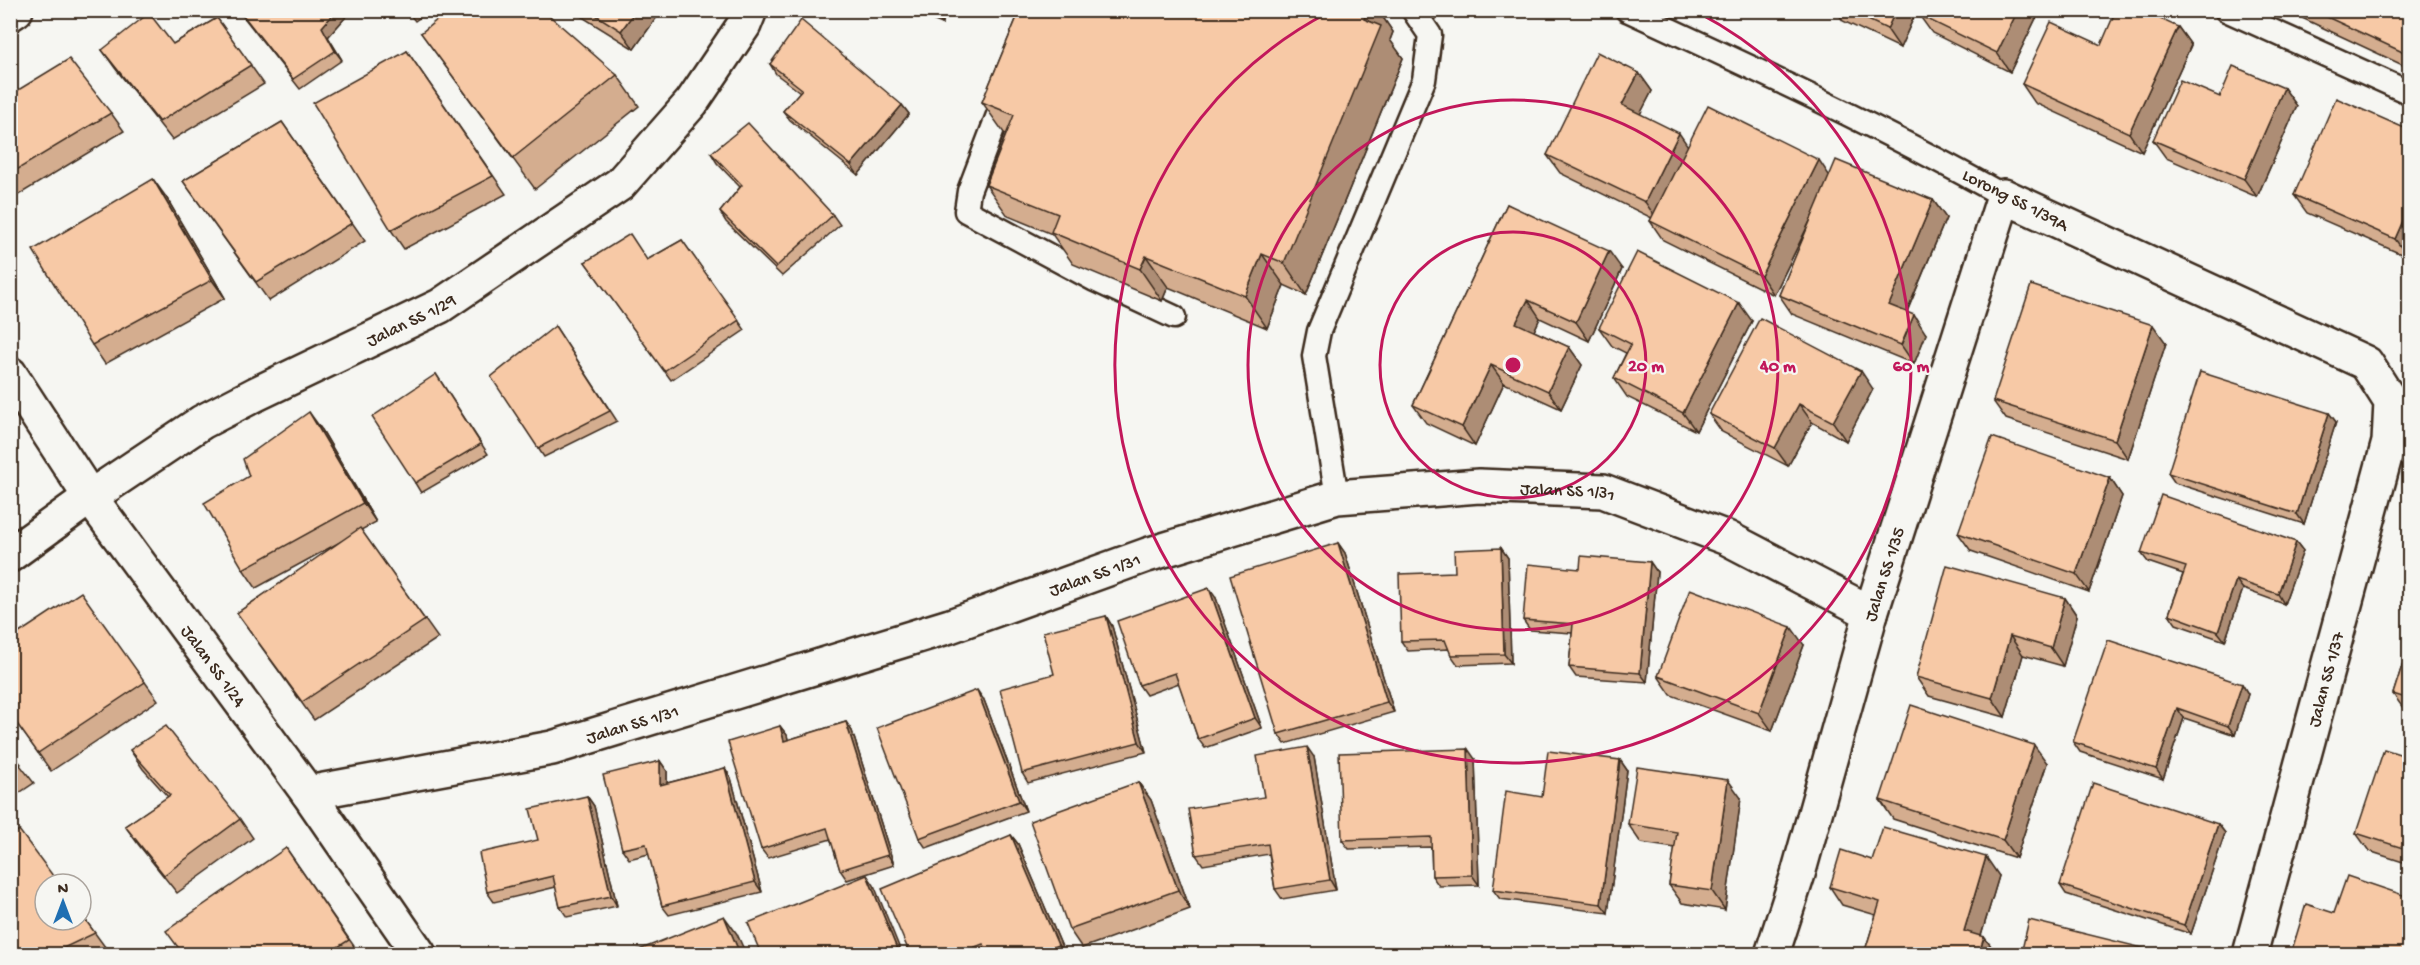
<svg xmlns="http://www.w3.org/2000/svg" width="2420" height="965" viewBox="0 0 2420 965" font-family="'Gochi Hand',sans-serif">
<style>
.lines{fill:none;stroke-linecap:round;stroke-linejoin:round}
.service-casing{stroke:#3b2a1e;stroke-width:27}
.minor-casing{stroke:#3b2a1e;stroke-width:38}
.service{stroke:#f6f6f2;stroke-width:22}
.minor{stroke:#f6f6f2;stroke-width:33}
.wall{fill:#d4ad8f;stroke:#3b2a1e;stroke-width:1.5}
.shaded-wall{fill:#ad8d74;stroke:#3b2a1e;stroke-width:1.5}
.building{fill:#f7c9a6;stroke:#3b2a1e;stroke-width:1.5}
.ring{fill:none;stroke:#c2185b;stroke-width:3}
.labels{text-anchor:middle;stroke-width:4.5;stroke-linejoin:round;paint-order:stroke}
.street-label{font-size:18px;fill:#3b2a1e;stroke:#f6f6f2}
.centre{fill:#c2185b;stroke:#f6f6f2;stroke-width:3}
.ring-label{font-size:18px;text-anchor:middle;font-weight:bold;fill:#c2185b;stroke:#f6f6f2;stroke-width:4.5;stroke-linejoin:round;paint-order:stroke}
</style>
<rect width="100%" height="100%" fill="#f6f6f2"/>
<filter id="ink" filterUnits="userSpaceOnUse"><feTurbulence type="fractalNoise" baseFrequency=".0167" numOctaves="2"/><feDisplacementMap in="SourceGraphic" scale="12" xChannelSelector="R" yChannelSelector="G"/><feConvolveMatrix kernelMatrix="1 2 1 2 8 2 1 2 1" color-interpolation-filters="sRGB"/></filter>
<g filter="url(#ink)">
<g class="lines">
<!-- service casing -->
<g class="service-casing">
<g id="service">
<path d="M1627,10c128,59 254,117 377,186"/>
<polyline points="2226,10 2410,93"/>
<polyline points="1006,94 969,191 966,211 1095,280 1174,317"/>
<polyline points="1337,497 1314,356 1319,331 1424,80 1430,35 1413,10"/>
</g>
</g>
<!-- minor casing -->
<g class="minor-casing">
<g id="minor">
<polyline points="10,14 16,10"/>
<path id="s1" d="M10,374l80,123 218,296 111,161"/>
<path id="s2" d="M10,555l80,-58 112,-75 54,-28 184,-88 180,-122 72,-82 52,-77 6,-15"/>
<path id="s3" d="M308,793l244,-45 398,-122 197,-71 190,-58 142,-11 124,5 124,47 144,75"/>
<path id="s4" d="M1772,954l26,-80 73,-261 133,-417 362,167 25,39 -2,40 -139,512"/>
</g>
</g>
<!-- service -->
<use href="#service" class="service"/>
<!-- minor -->
<use href="#minor" class="minor"/>
</g>
<!-- wall -->
<g class="wall">
<polygon points="238,10 352,10 328,37 342,60 300,89"/>
<polygon points="406,10 430,10 415,21"/>
<polygon points="571,10 662,10 634,49"/>
<polygon points="907,10 947,10 942,24"/>
<polygon points="1020,10 1378,10 1393,32 1390,40 1403,58 1306,295 1284,285 1267,328 1168,287 1162,301 1073,264 1052,234 1008,216 986,185 1006,134 1004,133 982,102"/>
<polygon points="1836,10 1917,10 1900,48 1843,21"/>
<polygon points="2285,10 2409,10 2409,68"/>
<polygon points="2039,12 2010,72 1932,33 1919,15"/>
<polygon points="217,18 264,84 172,140 115,68 102,50 173,44"/>
<polygon points="2178,27 2191,45 2142,152 2035,103 2022,84 2101,45"/>
<polygon points="421,33 617,75 639,106 535,189"/>
<polygon points="407,51 506,194 404,249 391,230"/>
<polygon points="770,64 902,105 909,114 858,175 790,120 783,111 800,92 776,74"/>
<polygon points="1639,73 1652,91 1640,114 1688,146 1830,176 1933,200 1946,218 1907,312 1926,334 1914,364 1792,314 1779,295 1813,215 1774,295 1663,240 1650,221 1652,218 1560,173 1547,155"/>
<polygon points="2284,88 2297,106 2257,197 2166,158 2153,140"/>
<polygon points="10,95 111,113 124,131 15,197 10,190"/>
<polygon points="282,122 365,241 269,301 183,181"/>
<polygon points="2409,130 2408,257 2307,213 2294,195"/>
<polygon points="711,153 833,215 840,225 782,276 726,222 720,212 740,187 717,163"/>
<polygon points="166,197 225,298 105,364 92,345"/>
<polygon points="1507,204 1622,269 1589,341 1540,318 1534,331 1569,347 1582,365 1561,409 1504,383 1475,446 1426,423 1413,405"/>
<polygon points="682,240 745,330 671,380 585,262 647,260"/>
<polygon points="1752,321 1696,431 1627,397 1614,378 1626,353 1612,346 1599,328"/>
<polygon points="555,326 617,421 544,457 538,448"/>
<polygon points="2166,343 2128,459 2006,419 1993,401"/>
<polygon points="436,374 488,454 421,493 415,483"/>
<polygon points="1873,389 1846,441 1812,422 1788,466 1722,432 1709,414"/>
<polygon points="2329,413 2336,422 2304,524 2175,483 2168,473"/>
<polygon points="322,430 376,522 361,530 438,638 314,720 237,613 342,541 256,588 243,569 249,476"/>
<polygon points="2110,478 2122,496 2089,592 1971,551 1958,533"/>
<polygon points="10,491 15,500 10,502"/>
<polygon points="2296,542 2303,551 2284,604 2243,589 2225,641 2176,624 2169,614 2183,574 2148,562 2141,553"/>
<polygon points="1338,543 1345,553 1394,712 1285,744 1278,734"/>
<polygon points="1501,548 1508,558 1511,663 1458,665 1451,655 1449,649 1408,651 1401,641 1455,572"/>
<polygon points="1650,562 1657,572 1647,682 1576,677 1569,667 1572,633 1530,630 1523,620 1580,569"/>
<polygon points="1216,598 1262,728 1205,748 1198,739 1179,683 1146,695 1139,685"/>
<polygon points="2065,598 2077,616 2063,666 2023,655 2005,717 1929,696 1916,677"/>
<polygon points="1106,616 1112,626 1146,752 1028,783 1022,773 1054,674"/>
<polygon points="2409,644 2409,714 2406,712 2393,694"/>
<polygon points="1804,645 1772,731 1671,695 1658,676"/>
<polygon points="145,682 158,700 51,771 10,714"/>
<polygon points="2242,684 2248,694 2235,735 2184,718 2163,779 2080,752 2073,742"/>
<polygon points="984,700 1026,811 926,848 919,838"/>
<polygon points="846,722 852,731 894,865 847,880 840,870 831,839 768,858 761,849 780,726 787,735 788,740"/>
<polygon points="130,750 240,819 253,838 177,893 138,844 125,826 168,797 143,769"/>
<polygon points="10,752 34,783 10,799"/>
<polygon points="1314,757 1336,890 1282,899 1275,889 1269,854 1203,865 1196,855 1264,797"/>
<polygon points="2409,757 2409,864 2369,851 2356,833"/>
<polygon points="1475,759 1479,885 1439,886 1432,876 1431,847 1349,849 1342,840"/>
<polygon points="1620,760 1627,770 1608,913 1500,899 1493,890 1542,797"/>
<polygon points="660,761 667,771 667,783 725,768 731,778 762,892 669,915 662,906 649,854 629,859 622,849"/>
<polygon points="2047,763 2016,858 1893,819 1880,800"/>
<polygon points="1138,782 1151,800 1190,909 1082,948 1069,929"/>
<polygon points="587,796 594,806 617,906 567,917 560,907 556,887 494,902 487,892 538,840"/>
<polygon points="1741,798 1725,910 1682,903 1669,885 1675,848 1641,843 1628,824"/>
<polygon points="2218,824 2225,833 2191,934 2066,894 2060,885"/>
<polygon points="1011,835 1018,844 1065,954 910,954"/>
<polygon points="286,848 356,949 348,954 183,954"/>
<polygon points="1872,860 1999,876 1981,936 1984,937 1997,954 1864,954 1876,915 1842,905 1830,887"/>
<polygon points="2334,913 2409,954 2295,954 2292,950"/>
<polygon points="81,914 108,951 102,954 10,954"/>
</g>
<!-- shaded-wall -->
<g class="shaded-wall">
<polygon points="337,10 352,10 328,37 342,60 335,51 322,27"/>
<polygon points="636,10 662,10 634,49 621,31"/>
<polygon points="933,10 947,10 942,24"/>
<polygon points="1367,10 1378,10 1393,32 1390,40 1403,58 1306,295 1284,263"/>
<polygon points="1896,10 1917,10 1900,48 1887,29"/>
<polygon points="2018,10 2038,10 2039,12 2010,72 1997,53"/>
<polygon points="2178,27 2191,45 2142,152 2129,133"/>
<polygon points="1639,73 1652,91 1635,124 1622,105"/>
<polygon points="2284,88 2297,106 2257,197 2244,179"/>
<polygon points="902,105 909,114 858,175 851,165"/>
<polygon points="1679,133 1692,152 1658,221 1645,202"/>
<polygon points="1819,160 1831,178 1774,295 1761,276"/>
<polygon points="153,179 166,197 225,298 212,280"/>
<polygon points="1933,200 1946,218 1902,323 1889,305"/>
<polygon points="2409,207 2409,255 2408,257 2395,239"/>
<polygon points="1609,251 1622,269 1589,341 1576,322"/>
<polygon points="1262,254 1284,285 1267,328 1245,296"/>
<polygon points="1146,256 1168,287 1162,301 1140,269"/>
<polygon points="1528,300 1540,318 1529,342 1516,323"/>
<polygon points="1739,303 1752,321 1696,431 1683,413"/>
<polygon points="1914,315 1926,334 1914,364 1901,345"/>
<polygon points="2153,325 2166,343 2128,459 2115,440"/>
<polygon points="1569,347 1582,365 1561,409 1548,391"/>
<polygon points="1491,365 1504,383 1475,446 1462,427"/>
<polygon points="1861,371 1873,389 1846,441 1833,422"/>
<polygon points="1799,404 1812,422 1788,466 1775,448"/>
<polygon points="309,412 322,430 376,522 363,503"/>
<polygon points="2329,413 2336,422 2304,524 2297,514"/>
<polygon points="2110,478 2122,496 2089,592 2076,574"/>
<polygon points="2296,542 2303,551 2284,604 2278,594"/>
<polygon points="1338,543 1345,553 1394,712 1387,702"/>
<polygon points="1501,548 1508,558 1511,663 1504,654"/>
<polygon points="1650,562 1657,572 1647,682 1640,673"/>
<polygon points="2236,580 2243,589 2225,641 2218,632"/>
<polygon points="1209,588 1216,598 1262,728 1255,718"/>
<polygon points="2065,598 2077,616 2063,666 2051,648"/>
<polygon points="1106,616 1112,626 1146,752 1139,742"/>
<polygon points="1791,627 1804,645 1772,731 1759,713"/>
<polygon points="2010,636 2023,655 2005,717 1992,698"/>
<polygon points="2242,684 2248,694 2235,735 2228,726"/>
<polygon points="977,690 984,700 1026,811 1019,801"/>
<polygon points="2177,708 2184,718 2163,779 2156,769"/>
<polygon points="846,722 852,731 894,865 888,855"/>
<polygon points="780,726 787,735 791,751 784,741"/>
<polygon points="2034,745 2047,763 2016,858 2003,840"/>
<polygon points="1307,747 1314,757 1336,890 1330,880"/>
<polygon points="1468,749 1475,759 1479,885 1472,875"/>
<polygon points="1620,760 1627,770 1608,913 1601,904"/>
<polygon points="660,761 667,771 667,795 660,785"/>
<polygon points="725,768 731,778 762,892 755,882"/>
<polygon points="1728,780 1741,798 1725,910 1712,891"/>
<polygon points="1138,782 1151,800 1190,909 1178,890"/>
<polygon points="587,796 594,806 617,906 611,896"/>
<polygon points="2218,824 2225,833 2191,934 2184,925"/>
<polygon points="1011,835 1018,844 1065,954 1058,945"/>
<polygon points="1986,857 1999,876 1977,949 1964,931"/>
<polygon points="867,875 874,885 902,954 899,954"/>
<polygon points="724,916 737,934 746,954 740,954"/>
<polygon points="1984,937 1997,954 1979,954"/>
</g>
<!-- building -->
<g class="building">
<polygon points="239,10 337,10 322,27 335,51 293,79"/>
<polygon points="449,10 543,10 617,75 513,158 421,33"/>
<polygon points="588,10 636,10 621,31"/>
<polygon points="1020,10 1367,10 1364,19 1381,26 1284,263 1262,254 1245,296 1146,256 1140,269 1051,232 1058,214 986,185 1014,115 982,102"/>
<polygon points="1847,10 1896,10 1887,29"/>
<polygon points="1921,10 2018,10 1997,53 1919,15"/>
<polygon points="2116,10 2141,10 2178,27 2129,133 2022,84 2051,22 2101,45"/>
<polygon points="2312,10 2409,10 2409,55"/>
<polygon points="149,13 173,44 217,18 251,65 159,122 102,50"/>
<polygon points="801,20 902,105 851,165 783,111 802,89 770,64"/>
<polygon points="407,51 493,176 391,230 313,103"/>
<polygon points="1597,52 1639,73 1622,105 1679,133 1645,202 1547,155"/>
<polygon points="69,59 111,113 10,174 10,95"/>
<polygon points="2233,66 2284,88 2244,179 2153,140 2180,80 2220,97"/>
<polygon points="2336,98 2409,130 2409,207 2395,239 2294,195"/>
<polygon points="1708,105 1819,160 1761,276 1650,221"/>
<polygon points="282,122 352,223 256,282 183,181"/>
<polygon points="748,123 833,215 776,267 720,212 742,185 711,153"/>
<polygon points="1836,160 1933,200 1889,305 1914,315 1901,345 1779,295"/>
<polygon points="153,179 212,280 92,345 33,250"/>
<polygon points="1507,204 1609,251 1576,322 1528,300 1516,323 1569,347 1548,391 1491,365 1462,427 1413,405"/>
<polygon points="630,234 647,260 682,240 739,320 664,371 585,262"/>
<polygon points="1637,252 1739,303 1683,413 1614,378 1631,344 1599,328"/>
<polygon points="2031,285 2153,325 2115,440 1993,401"/>
<polygon points="1760,318 1861,371 1833,422 1799,404 1775,448 1709,414"/>
<polygon points="555,326 610,411 538,448 491,377"/>
<polygon points="2200,372 2329,413 2297,514 2168,473"/>
<polygon points="436,374 481,444 415,483 372,417"/>
<polygon points="309,412 363,503 243,569 204,503 249,476 243,459"/>
<polygon points="1992,437 2110,478 2076,574 1958,533"/>
<polygon points="2161,495 2296,542 2278,594 2236,580 2218,632 2169,614 2186,567 2141,553"/>
<polygon points="360,528 425,620 302,702 237,613"/>
<polygon points="1338,543 1387,702 1278,734 1230,576"/>
<polygon points="1501,548 1504,654 1451,655 1445,640 1401,641 1399,574 1455,572 1454,550"/>
<polygon points="1581,556 1650,562 1640,673 1569,667 1573,624 1523,620 1528,564 1580,569"/>
<polygon points="1947,565 2065,598 2051,648 2010,636 1992,698 1916,677"/>
<polygon points="1209,588 1255,718 1198,739 1175,673 1139,685 1117,621"/>
<polygon points="1690,589 1791,627 1759,713 1658,676"/>
<polygon points="81,592 145,682 38,753 10,714 10,639"/>
<polygon points="1106,616 1139,742 1022,773 1000,689 1054,674 1043,632"/>
<polygon points="2108,640 2242,684 2228,726 2177,708 2156,769 2073,742"/>
<polygon points="2409,644 2409,699 2393,694"/>
<polygon points="977,690 1019,801 919,838 877,728"/>
<polygon points="1911,705 2034,745 2003,840 1880,800"/>
<polygon points="846,722 888,855 840,870 827,828 761,849 728,742 780,726 784,741"/>
<polygon points="166,726 240,819 164,875 125,826 170,795 130,750"/>
<polygon points="1307,747 1330,880 1275,889 1268,844 1196,855 1188,809 1264,797 1257,756"/>
<polygon points="1468,749 1472,875 1432,876 1431,837 1342,840 1339,753"/>
<polygon points="2384,749 2409,757 2409,850 2356,833"/>
<polygon points="1548,751 1620,760 1601,904 1493,890 1506,791 1542,797"/>
<polygon points="10,752 21,764 10,772"/>
<polygon points="660,761 660,785 725,768 755,882 662,906 646,844 622,849 603,775"/>
<polygon points="1637,767 1728,780 1712,891 1669,885 1677,832 1628,824"/>
<polygon points="1138,782 1178,890 1069,929 1030,821"/>
<polygon points="2093,783 2218,824 2184,925 2060,885"/>
<polygon points="587,796 611,896 560,907 553,876 487,892 479,853 538,840 530,809"/>
<polygon points="1883,827 1986,857 1964,931 1984,937 1979,954 1864,954 1880,902 1830,887 1841,850 1872,860"/>
<polygon points="19,830 59,884 45,884 45,920 81,920 81,914 95,933 51,954 10,954 10,837"/>
<polygon points="1011,835 1058,945 1036,954 987,954 983,944 957,954 910,954 882,889"/>
<polygon points="286,848 349,940 327,954 183,954 166,931"/>
<polygon points="867,875 899,954 761,954 748,923"/>
<polygon points="2347,876 2409,897 2409,954 2306,954 2292,950 2306,904 2334,913"/>
<polygon points="724,916 740,954 629,954"/>
<polygon points="2029,920 2163,953 2163,954 2021,954"/>
<polygon points="113,948 117,954 103,954"/>
</g>
</g>
<!-- distance rings -->
<g class="ring">
<circle cx="1513" cy="365" r="133"/>
<circle cx="1513" cy="365" r="265"/>
<path d="M1697 12A398 398 0 1 1 1329 12"/>
</g>
<g class="labels">
<!-- street labels -->
<g class="street-label">
<text transform="translate(2016 199) rotate(27)" y="6">Lorong SS 1/39A</text>
<text dy="6" stroke="none"><textPath href="#s2" startOffset="466">Jalan SS 1/29</textPath></text>
<text dy="6" stroke="none"><textPath href="#s3" startOffset="1304">Jalan SS 1/31</textPath></text>
<text dy="6" stroke="none"><textPath href="#s3" startOffset="818">Jalan SS 1/31</textPath></text>
<text dy="6" stroke="none"><textPath href="#s4" startOffset="396">Jalan SS 1/35</textPath></text>
<text dy="6" stroke="none"><textPath href="#s1" startOffset="356">Jalan SS 1/24</textPath></text>
<text transform="translate(2325 679) rotate(-75)" y="6">Jalan SS 1/37</text>
<text dy="6" stroke="none"><textPath href="#s3" startOffset="332">Jalan SS 1/31</textPath></text>
</g>
</g>
<circle cx="1513" cy="365" r="9" class="centre"/>
<g class="ring-label">
<text x="1646" y="371">20 m</text>
<text x="1778" y="371">40 m</text>
<text x="1911" y="371">60 m</text>
</g>
<!-- margin -->
<rect width="2420" height="965" fill="none" stroke="#f6f6f2" stroke-width="36"/>
<rect x="18" y="18" width="2384" height="929" fill="none" stroke="#3b2a1e" stroke-width="2" filter="url(#ink)"/>
<!-- north arrow -->
<g transform="translate(63 902)"><circle r="28" fill="#f6f6f2" stroke="#aba49d" stroke-width="1.5"/>
<path d="M0-4.5L10 22L0 15L-10 22Z" fill="#1f6fb2"/>
<text y="-9" font-size="16" font-weight="bold" text-anchor="middle" fill="#3b2a1e">N</text>
</g>
</svg>
